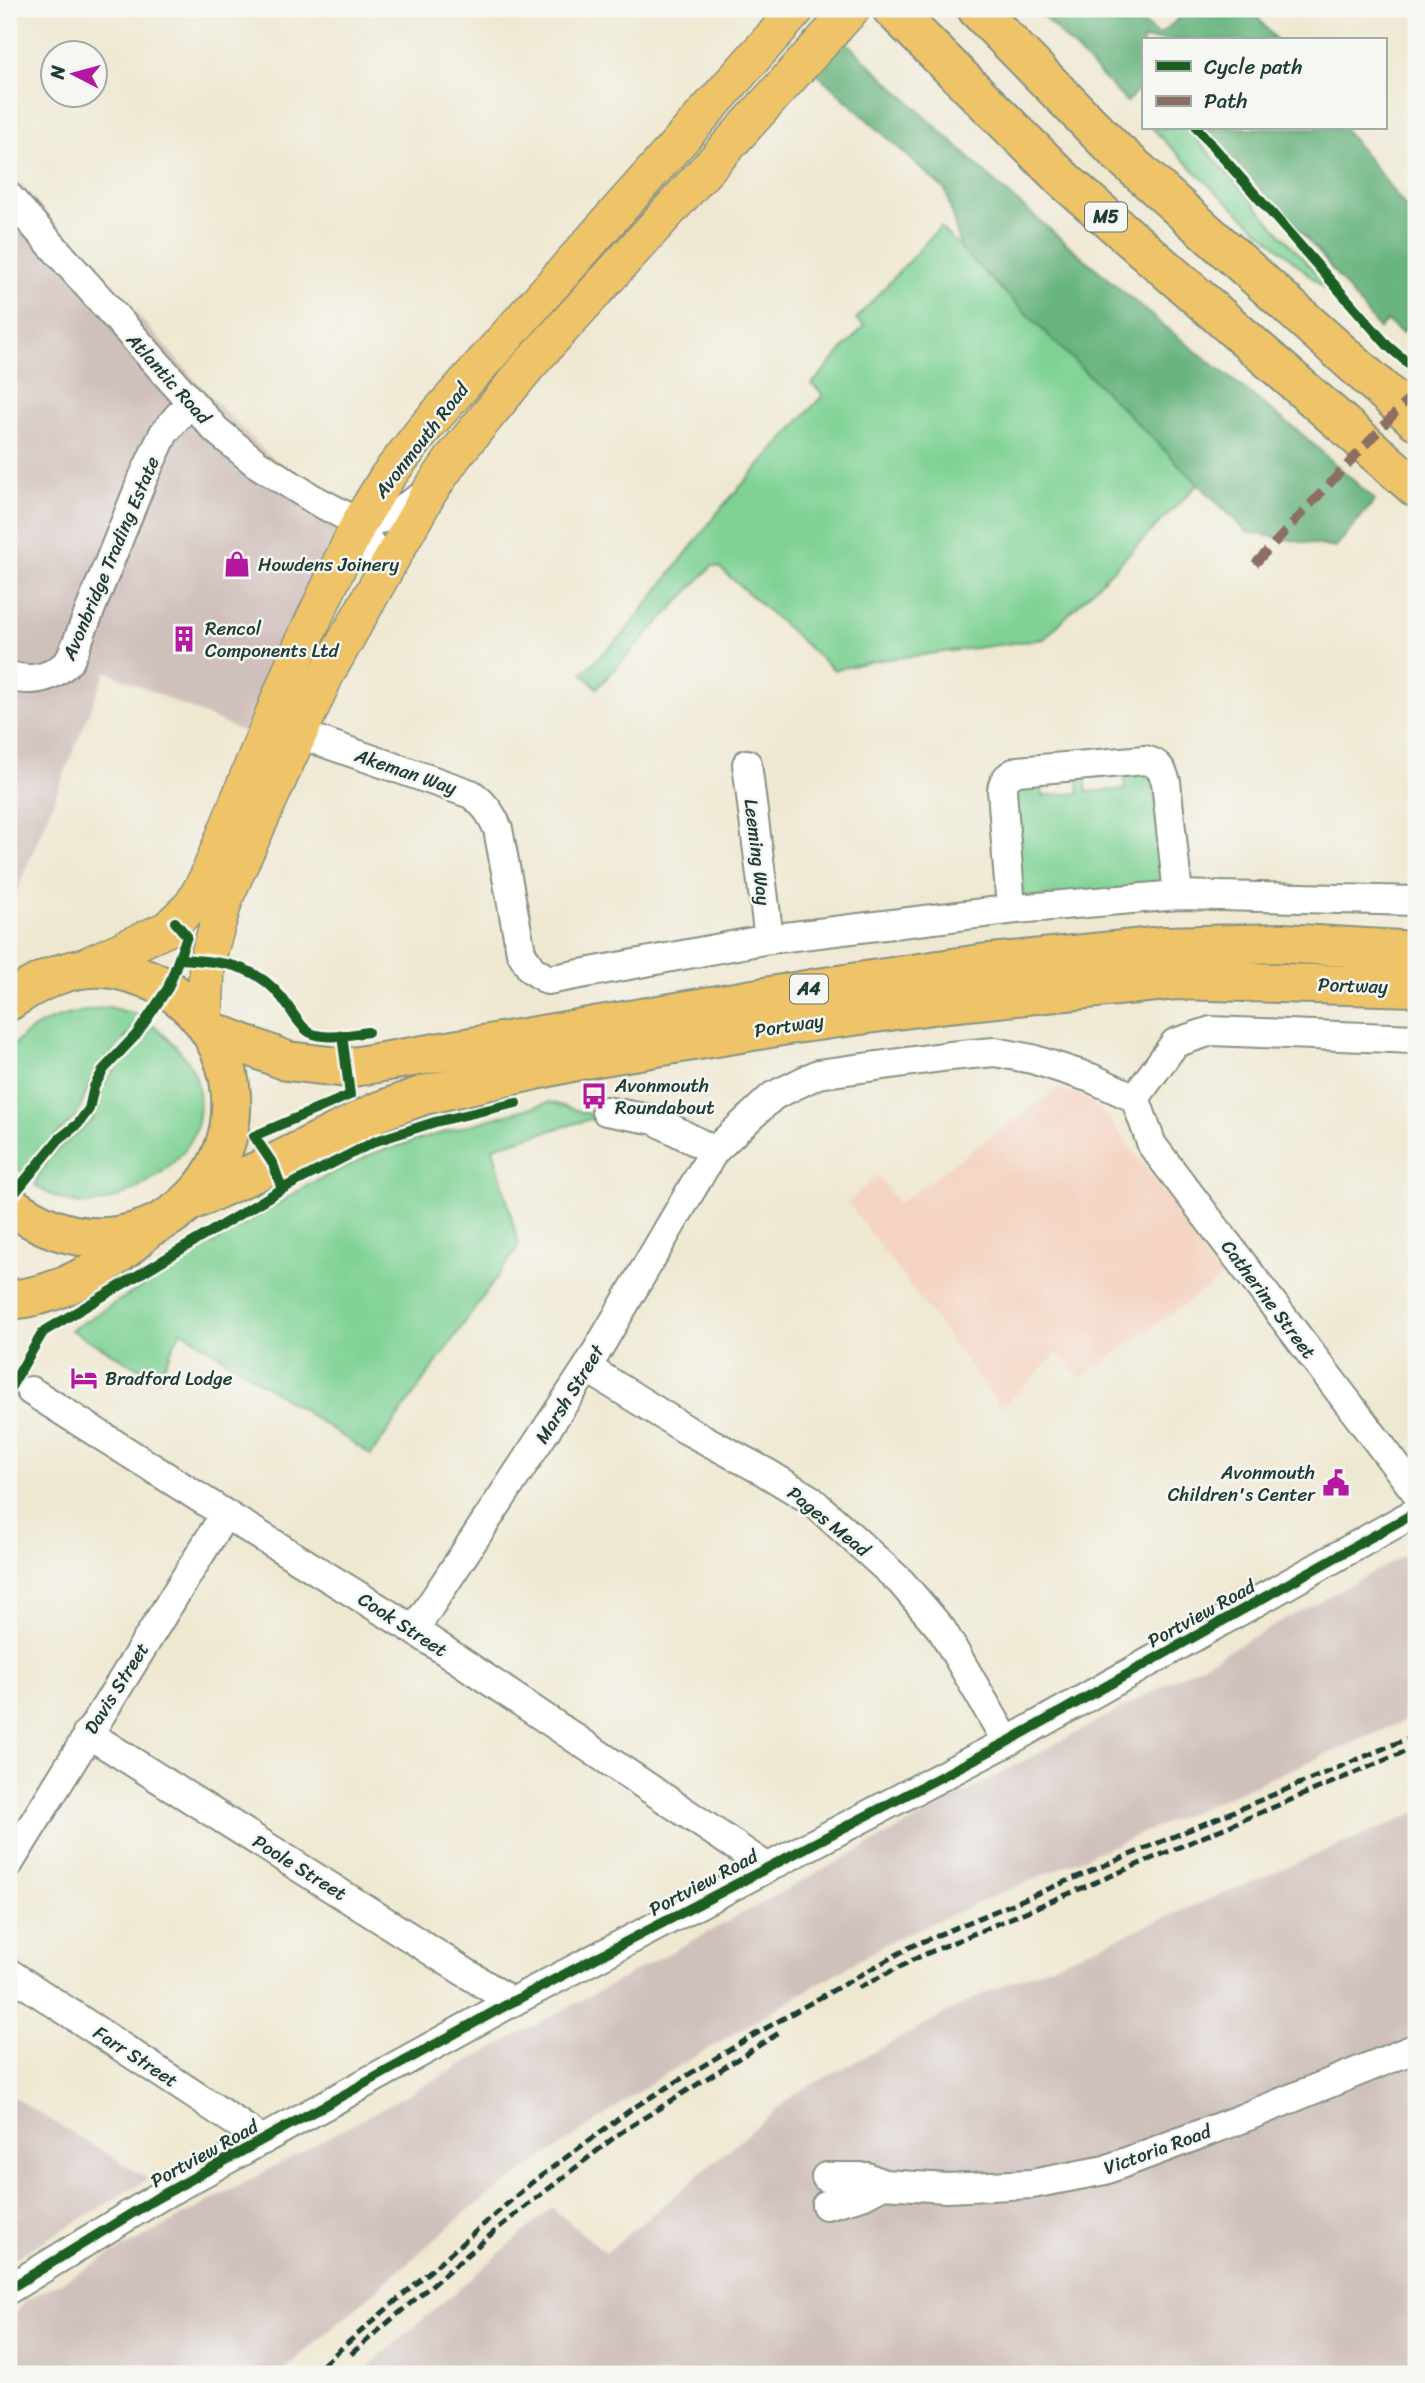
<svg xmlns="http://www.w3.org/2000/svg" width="1425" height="2383" viewBox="0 0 1425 2383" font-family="Sriracha,sans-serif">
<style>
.built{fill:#f4d3c1}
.industrial{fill:#d0c0bc}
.green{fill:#7fd294;stroke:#4f8864;stroke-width:2}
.forest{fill:#67b47e;stroke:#437859;stroke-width:2}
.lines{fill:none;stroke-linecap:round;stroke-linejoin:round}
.minor-casing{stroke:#879282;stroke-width:32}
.major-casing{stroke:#879282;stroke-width:38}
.highway-casing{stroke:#879282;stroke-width:42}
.minor{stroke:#fff;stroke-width:28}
.major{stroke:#efc469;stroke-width:35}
.highway{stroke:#efc469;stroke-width:38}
.rail{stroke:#1f3d34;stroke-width:5;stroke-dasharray:10 5;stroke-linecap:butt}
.quiet{stroke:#8d6e63;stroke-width:9;stroke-dasharray:18 9;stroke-linecap:butt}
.cycleway-casing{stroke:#f6f6f2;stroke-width:15}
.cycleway{stroke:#1b5e20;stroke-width:10}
.labels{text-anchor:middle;stroke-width:5;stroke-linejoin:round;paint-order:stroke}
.shield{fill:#f6f6f2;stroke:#60746d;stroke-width:2}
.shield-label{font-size:18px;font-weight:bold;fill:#1f3d34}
.street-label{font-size:19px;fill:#1f3d34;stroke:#f6f6f2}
.poi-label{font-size:19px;fill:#1f3d34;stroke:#f6f6f2;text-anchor:start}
</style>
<rect width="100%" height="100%" fill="#f6f6f2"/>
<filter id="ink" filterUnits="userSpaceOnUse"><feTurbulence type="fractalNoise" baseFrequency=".0143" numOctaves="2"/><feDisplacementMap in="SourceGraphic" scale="14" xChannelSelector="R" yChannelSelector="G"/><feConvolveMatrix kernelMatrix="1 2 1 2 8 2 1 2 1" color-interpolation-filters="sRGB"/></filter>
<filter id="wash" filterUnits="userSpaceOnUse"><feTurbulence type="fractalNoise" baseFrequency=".00686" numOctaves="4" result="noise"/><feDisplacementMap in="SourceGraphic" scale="28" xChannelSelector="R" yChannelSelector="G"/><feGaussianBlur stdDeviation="1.57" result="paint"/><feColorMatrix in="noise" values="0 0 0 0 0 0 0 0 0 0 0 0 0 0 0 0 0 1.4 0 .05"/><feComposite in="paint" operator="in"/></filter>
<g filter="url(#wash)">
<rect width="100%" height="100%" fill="#efe8d1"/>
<!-- built -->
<polygon class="built" points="1059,1087 1090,1100 1113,1124 1225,1276 1081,1378 1058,1353 1001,1408 848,1203 877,1174 898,1204"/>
<!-- industrial -->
<g class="industrial">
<polygon points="9,171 207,393 267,454 299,476 351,501 243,732 106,671 9,911"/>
<polygon points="1416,1549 1416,1716 892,1940 657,2079 471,2208 279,2374 9,2374 9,2322 24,2302"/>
<polygon points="1416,1813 1416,2374 360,2374 552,2208 606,2253 796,2093 983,1994"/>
<polygon points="13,2097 148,2179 9,2262 9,2103"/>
</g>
<!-- green -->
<g class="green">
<polygon points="1152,128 1187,128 1329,288 1325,289 1213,189"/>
<polygon points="940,227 1199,483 1044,639 874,661 834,670 719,567 712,566 597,688 582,673 623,635 723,506 823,395 812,384 864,326 856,319"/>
<polygon points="1150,768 1168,884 1023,899 1013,788 1041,776 1043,796 1079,793 1077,773 1085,773 1087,792 1125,789 1124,769"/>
<path d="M108,1007l32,8 -4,11 -40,44 -19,45 -33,32 -3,8 -18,20 -14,-19v-105c24,-32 61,-38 99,-44z"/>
<path d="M154,1025c12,12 28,25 36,40 12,20 13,53 2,73 -16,31 -67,63 -102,66 -19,1 -40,-8 -55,-19l4,-11 16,-22 38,-33 7,-17 1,-11 6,-13z"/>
<polygon points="550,1102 598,1117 493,1147 519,1246 371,1455 181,1330 158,1379 71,1330 312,1183 376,1152"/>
</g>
<!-- forest -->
<g class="forest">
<polygon points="1036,9 1129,9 1158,36 1190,9 1251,9 1276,40 1143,40 1143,85 1127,102"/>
<polygon points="842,38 1000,187 1160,323 1303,435 1375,500 1335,548 1247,532 961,249 946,191 815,72"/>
<polygon points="1204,128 1344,128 1416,220 1416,334 1407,327 1402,333 1387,321 1379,329 1317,250"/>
</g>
</g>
<g filter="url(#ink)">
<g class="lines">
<!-- minor casing -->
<g class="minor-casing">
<g id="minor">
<polyline points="9,197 216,430 256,463 315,500 359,523 374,552 380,579"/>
<polyline points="359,523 389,517 429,492"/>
<path d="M9,676c24,7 44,2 61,-16l73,-182 21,-45 26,-31"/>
<path d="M299,734l172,60c13,9 21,20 27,35l23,123 10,17 17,11 221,-41 247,-30 162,-14 238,6"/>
<polyline points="747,764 769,939"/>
<path d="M1011,909l-9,-119c1,-10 6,-15 16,-19l127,-11c13,3 17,9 21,22l12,113"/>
<polyline points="1135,1098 1152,1145 1416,1492"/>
<polyline points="606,1111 655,1120 714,1151 773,1096 818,1074 950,1056 995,1052 1032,1059 1091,1078 1135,1098 1175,1043 1211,1031 1416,1039"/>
<polyline points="587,1368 685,1429 765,1472 811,1500 901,1582 942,1630 1007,1742"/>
<polyline points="31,1391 225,1514 414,1630 768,1868"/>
<polyline points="414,1630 587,1368 714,1151"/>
<polyline points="87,1733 512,2002"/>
<polyline points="9,1863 225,1514"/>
<polyline points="9,1973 263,2140"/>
<polyline points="826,2177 867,2177 883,2184 947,2188 1032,2184 1105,2170 1243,2118 1416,2048"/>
<polyline points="826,2205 862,2195 883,2184"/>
<polyline points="9,2289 157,2198 512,2002 1007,1742 1416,1512"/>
</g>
</g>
<!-- major casing -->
<g class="major-casing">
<g id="major">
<polyline points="76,970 167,929 192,905 207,878 295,659 359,523 387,477 425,428 797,9"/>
<polyline points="205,1023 207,960 226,896 326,675 430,491 455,455 529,365 852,9"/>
</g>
</g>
<!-- highway casing -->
<g class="highway-casing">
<g id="highway">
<polyline points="892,9 1064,180 1416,488"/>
<polyline points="977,9 1116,151 1416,420"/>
<path d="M9,1001c20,-14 41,-26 66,-31 19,-4 40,-2 58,4 94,27 130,142 66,217 -17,19 -37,33 -61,40 -47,15 -91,2 -129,-27"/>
<polyline points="211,1031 287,1061 347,1068 818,988 980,964 1164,946 1283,943 1416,951"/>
<polyline points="189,1202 273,1164 377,1112 424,1095 585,1059 788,1025 947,1003 1176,980 1416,987"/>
<path d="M9,1300c53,-4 97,-32 135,-68"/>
</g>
</g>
<!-- minor -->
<use href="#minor" class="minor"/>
<!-- major -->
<use href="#major" class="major"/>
<!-- highway -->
<use href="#highway" class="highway"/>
<!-- rail -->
<g class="rail">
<polyline points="858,1988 921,1956 1416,1747"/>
<polyline points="351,2354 502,2225 620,2133 782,2031"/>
<polyline points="312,2374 530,2184 633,2108 759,2032 912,1946 1416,1735"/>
</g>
<!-- quiet -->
<polyline class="quiet" points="1255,564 1411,396 1416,394"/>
<!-- cycleway casing -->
<g class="cycleway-casing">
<g id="cycleway">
<polyline points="1197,128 1388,346 1416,370"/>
<path d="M179,959c41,2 77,5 103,39 8,10 17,28 27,34 15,9 43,2 59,0"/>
<polyline points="282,1189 273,1164 254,1136 350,1095 342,1035"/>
<polyline points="9,1200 59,1139 78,1124 89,1109 94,1087 104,1069 136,1035 168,988 187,936 175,922"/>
<polyline points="9,1390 43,1332 282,1189 376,1141 435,1122 516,1103"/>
<polyline points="9,2289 157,2198 512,2002 1007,1742 1416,1512"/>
</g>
</g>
<!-- cycleway -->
<use href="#cycleway" class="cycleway"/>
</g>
</g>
<!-- icons -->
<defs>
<g id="shop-bare" transform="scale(2.1)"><path d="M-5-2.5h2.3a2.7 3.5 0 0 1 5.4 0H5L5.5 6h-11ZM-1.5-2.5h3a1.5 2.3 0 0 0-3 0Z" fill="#b5179e" stroke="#f6f6f2" stroke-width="2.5" paint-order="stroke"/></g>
<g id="building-bare" transform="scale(2.1)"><path d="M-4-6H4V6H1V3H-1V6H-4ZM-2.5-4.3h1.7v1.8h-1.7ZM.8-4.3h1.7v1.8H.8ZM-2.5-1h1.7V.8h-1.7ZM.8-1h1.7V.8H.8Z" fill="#b5179e" stroke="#f6f6f2" stroke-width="2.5" paint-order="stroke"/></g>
<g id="bus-bare" transform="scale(2.1)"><path d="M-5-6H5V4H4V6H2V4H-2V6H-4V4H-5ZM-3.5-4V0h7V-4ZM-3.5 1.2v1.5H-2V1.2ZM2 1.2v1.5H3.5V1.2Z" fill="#b5179e" stroke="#f6f6f2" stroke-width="2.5" paint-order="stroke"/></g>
<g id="hotel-bare" transform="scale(2.1)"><path d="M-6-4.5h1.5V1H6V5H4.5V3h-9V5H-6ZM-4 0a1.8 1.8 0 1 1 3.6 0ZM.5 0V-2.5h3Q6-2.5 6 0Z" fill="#b5179e" stroke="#f6f6f2" stroke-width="2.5" paint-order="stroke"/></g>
<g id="civic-bare" transform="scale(2.1)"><path d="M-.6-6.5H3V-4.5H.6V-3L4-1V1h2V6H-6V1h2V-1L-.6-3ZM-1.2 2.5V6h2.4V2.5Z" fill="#b5179e" stroke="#f6f6f2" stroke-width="2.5" paint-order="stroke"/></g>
</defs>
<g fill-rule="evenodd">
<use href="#shop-bare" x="237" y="564"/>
<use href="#building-bare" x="184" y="639"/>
<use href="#bus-bare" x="594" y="1096"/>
<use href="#hotel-bare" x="84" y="1378"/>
<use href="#civic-bare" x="1336" y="1483"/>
</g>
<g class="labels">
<!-- shield labels -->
<g class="shield">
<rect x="1085" y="202.5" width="42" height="29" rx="5"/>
<rect x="790" y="974.5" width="38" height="29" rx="5"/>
</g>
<g class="shield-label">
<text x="1106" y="223">M5</text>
<text x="809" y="995">A4</text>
</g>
<!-- street labels -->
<g class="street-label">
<text transform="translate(169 378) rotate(48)" y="7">Atlantic Road</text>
<text transform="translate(421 440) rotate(-52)" y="7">Avonmouth Road</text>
<text transform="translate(110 558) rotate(-67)" y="7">Avonbridge Trading Estate</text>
<text transform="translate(406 771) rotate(19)" y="7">Akeman Way</text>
<text transform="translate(758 852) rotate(83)" y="7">Leeming Way</text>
<text transform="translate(1353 985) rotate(2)" y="7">Portway</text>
<text transform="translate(789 1025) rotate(-9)" y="7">Portway</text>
<text transform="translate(1269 1299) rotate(53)" y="7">Catherine Street</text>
<text transform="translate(569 1394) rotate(-58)" y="7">Marsh Street</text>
<text transform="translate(829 1521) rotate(39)" y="7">Pages Mead</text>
<text transform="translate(1201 1613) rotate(-29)" y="7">Portview Road</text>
<text transform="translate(403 1624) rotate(33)" y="7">Cook Street</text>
<text transform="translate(116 1688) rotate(-58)" y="7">Davis Street</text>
<text transform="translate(300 1867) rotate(32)" y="7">Poole Street</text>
<text transform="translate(703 1882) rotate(-28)" y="7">Portview Road</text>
<text transform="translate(136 2056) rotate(33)" y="7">Farr Street</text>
<text transform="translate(1157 2149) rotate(-20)" y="7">Victoria Road</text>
<text transform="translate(204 2153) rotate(-29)" y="7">Portview Road</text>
</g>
<!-- poi labels -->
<g class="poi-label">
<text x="258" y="571">Howdens Joinery</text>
<text x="205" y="635">Rencol<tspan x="205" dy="22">Components Ltd</tspan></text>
<text x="615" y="1092">Avonmouth<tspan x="615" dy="22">Roundabout</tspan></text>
<text x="105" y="1385">Bradford Lodge</text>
<text x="1315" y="1479" text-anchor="end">Avonmouth<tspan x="1315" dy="22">Children's Center</tspan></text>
</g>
</g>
<!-- margin -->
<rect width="1425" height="2383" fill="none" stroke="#f6f6f2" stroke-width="35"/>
<!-- legend -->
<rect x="1142" y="38" width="245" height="91" fill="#f6f6f2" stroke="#a0aca6" stroke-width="2"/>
<rect x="1156" y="61" width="35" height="10" fill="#1b5e20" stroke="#a0aca6" stroke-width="2"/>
<text x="1204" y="74" font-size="21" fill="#1f3d34">Cycle path</text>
<rect x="1156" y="96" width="35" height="10" fill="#8d6e63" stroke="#a0aca6" stroke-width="2"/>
<text x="1204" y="108" font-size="21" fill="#1f3d34">Path</text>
<!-- north arrow -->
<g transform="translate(74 74) rotate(276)"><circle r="33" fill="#f6f6f2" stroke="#a0aca6" stroke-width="2"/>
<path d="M0-5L12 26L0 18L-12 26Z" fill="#b5179e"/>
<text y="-10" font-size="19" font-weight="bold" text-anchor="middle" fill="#1f3d34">N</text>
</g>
</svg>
